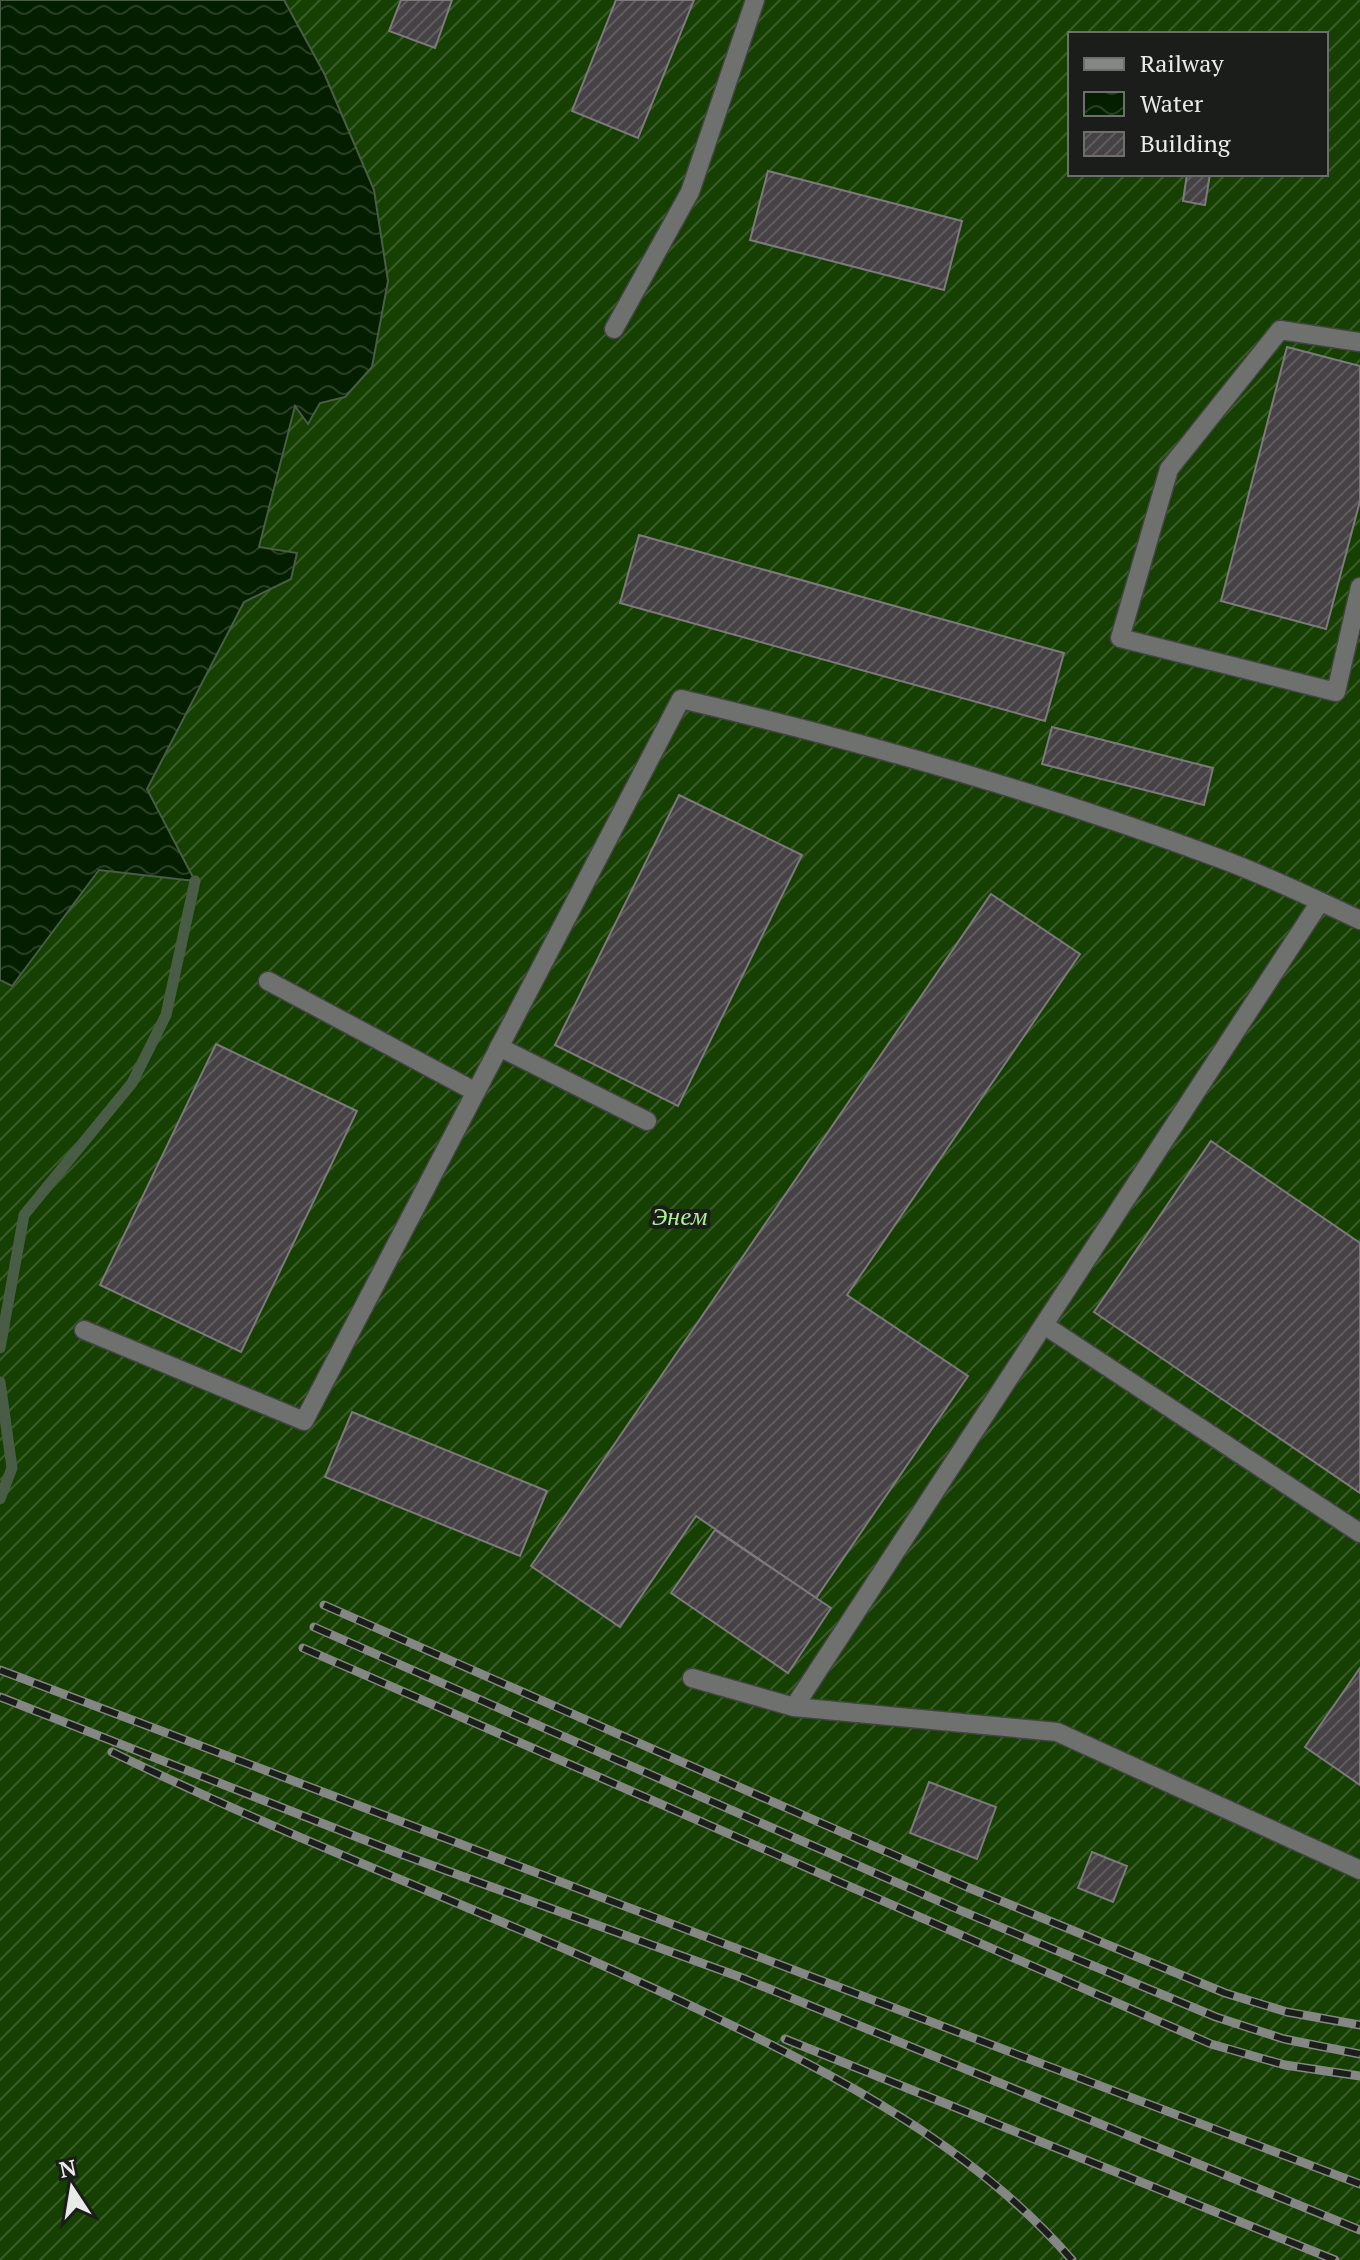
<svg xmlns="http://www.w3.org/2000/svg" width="1360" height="2260" viewBox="0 0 1360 2260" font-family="'PT Serif',serif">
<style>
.garden{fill:url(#garden-furrows);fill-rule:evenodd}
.water{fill:url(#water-waves);stroke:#495c46;stroke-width:2}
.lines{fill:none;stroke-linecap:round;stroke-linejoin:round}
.stream{stroke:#495c46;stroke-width:11}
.building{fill:url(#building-hatch);stroke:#7d797c;stroke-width:2}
.lane-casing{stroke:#424441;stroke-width:21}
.lane{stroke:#6e716d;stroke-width:18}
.rail-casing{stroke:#848784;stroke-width:9}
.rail{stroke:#1a1d19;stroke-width:6;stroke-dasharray:18;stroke-linecap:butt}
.labels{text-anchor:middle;stroke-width:8;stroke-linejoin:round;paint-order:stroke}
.park-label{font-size:24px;font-style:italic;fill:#aaf192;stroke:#1a1d19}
</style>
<defs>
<pattern id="garden-furrows" width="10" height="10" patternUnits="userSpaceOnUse" patternTransform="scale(2)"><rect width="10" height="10" fill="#164002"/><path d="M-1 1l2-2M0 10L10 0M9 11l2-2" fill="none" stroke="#385c27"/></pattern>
<pattern id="water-waves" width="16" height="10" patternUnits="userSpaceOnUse" patternTransform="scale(2)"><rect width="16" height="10" fill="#041e00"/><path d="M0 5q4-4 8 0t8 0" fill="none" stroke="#293f25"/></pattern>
<pattern id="building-hatch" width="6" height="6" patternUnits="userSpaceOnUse" patternTransform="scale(2)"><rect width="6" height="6" fill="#454144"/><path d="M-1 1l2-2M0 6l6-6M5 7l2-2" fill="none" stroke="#605d5f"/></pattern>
</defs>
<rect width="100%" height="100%" fill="#232623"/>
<!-- garden -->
<path class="garden" d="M0,0h1360v2260h-1360zM1070,34h256v140h-256z"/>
<!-- water -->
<polygon class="water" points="0,0 284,0 324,73 374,190 388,281 372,367 345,397 320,403 308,424 295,406 259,547 297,553 291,579 244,602 147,789 195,881 99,870 12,986 0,980"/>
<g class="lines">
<!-- stream -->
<g class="stream">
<polyline points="0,1348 24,1215 132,1083 166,1015 195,881"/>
<polyline points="0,1382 12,1468 0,1499"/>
</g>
</g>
<!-- building -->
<g class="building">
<polygon points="401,0 452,0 435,48 389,31"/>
<polygon points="616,0 694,0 638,138 572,111"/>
<polygon points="768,171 962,221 944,290 750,240"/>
<polygon points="1187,174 1210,174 1205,205 1183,201"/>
<polygon points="1287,347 1360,366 1360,501 1326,629 1221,601"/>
<polygon points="639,535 1064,653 1045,721 620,603"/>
<polygon points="1052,727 1213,768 1204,805 1042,764"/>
<polygon points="679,795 802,855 678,1106 555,1045"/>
<polygon points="991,894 1080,954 847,1295 968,1376 816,1598 696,1516 620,1627 531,1566"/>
<polygon points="216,1044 357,1111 241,1352 100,1285"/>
<polygon points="1211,1141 1360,1243 1360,1493 1094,1312"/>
<polygon points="352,1412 547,1491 520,1556 325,1477"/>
<polygon points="715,1530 831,1608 788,1673 671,1593"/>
<polygon points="1360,1668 1360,1785 1305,1747"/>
<polygon points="929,1782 996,1807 977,1859 910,1833"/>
<polygon points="1092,1852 1127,1866 1113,1902 1078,1888"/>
</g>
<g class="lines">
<!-- lane casing -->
<g class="lane-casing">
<g id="lane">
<polyline points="614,329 690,192 755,0"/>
<polyline points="1360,342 1280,330 1169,469 1120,638 1336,692 1360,587"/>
<polyline points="268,981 476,1092"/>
<polyline points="499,1047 647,1121"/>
<polyline points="1044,1325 1360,1533"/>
<path d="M84,1330l220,91 377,-722c183,43 364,94 540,160 47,17 93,40 139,61"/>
<polyline points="692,1678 794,1707 1057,1732 1360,1870"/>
<polyline points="794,1707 1320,902"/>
</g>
</g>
<!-- lane -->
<use href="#lane" class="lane"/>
<!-- rail casing -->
<g class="rail-casing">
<g id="rail">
<polyline points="324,1605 967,1887 1225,1993 1287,2012 1360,2025"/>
<polyline points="314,1627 957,1909 1216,2017 1284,2039 1360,2054"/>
<polyline points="303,1648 1211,2044 1285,2065 1360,2076"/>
<polyline points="0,1670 1360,2184"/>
<polyline points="0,1697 398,1853 740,1977 1360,2230"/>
<path d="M112,1752c194,95 398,167 592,260 134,64 269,134 368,248"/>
<polyline points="785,2039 1335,2260"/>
</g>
</g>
<!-- rail -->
<use href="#rail" class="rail"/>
</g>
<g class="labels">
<!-- park labels -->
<g class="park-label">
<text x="680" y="1225">Энем</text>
</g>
</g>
<!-- legend -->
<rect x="1068" y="32" width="260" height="144" fill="#1a1d19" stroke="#6d6f6c" stroke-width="2"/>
<rect x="1084" y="58" width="40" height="12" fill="#848784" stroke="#6d6f6c" stroke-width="2"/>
<text x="1140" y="72" font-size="24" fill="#e9ebe9">Railway</text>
<rect x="1084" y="92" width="40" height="24" fill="url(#water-waves)" stroke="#6d6f6c" stroke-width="2"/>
<text x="1140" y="112" font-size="24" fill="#e9ebe9">Water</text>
<rect x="1084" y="132" width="40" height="24" fill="url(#building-hatch)" stroke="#6d6f6c" stroke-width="2"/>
<text x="1140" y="152" font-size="24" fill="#e9ebe9">Building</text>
<!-- north arrow -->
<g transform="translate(72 2188) rotate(348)" stroke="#1a1d19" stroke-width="6" paint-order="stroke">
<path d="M0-6L14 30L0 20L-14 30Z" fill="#e9ebe9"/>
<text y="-12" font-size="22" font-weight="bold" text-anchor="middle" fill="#e9ebe9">N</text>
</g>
</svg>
